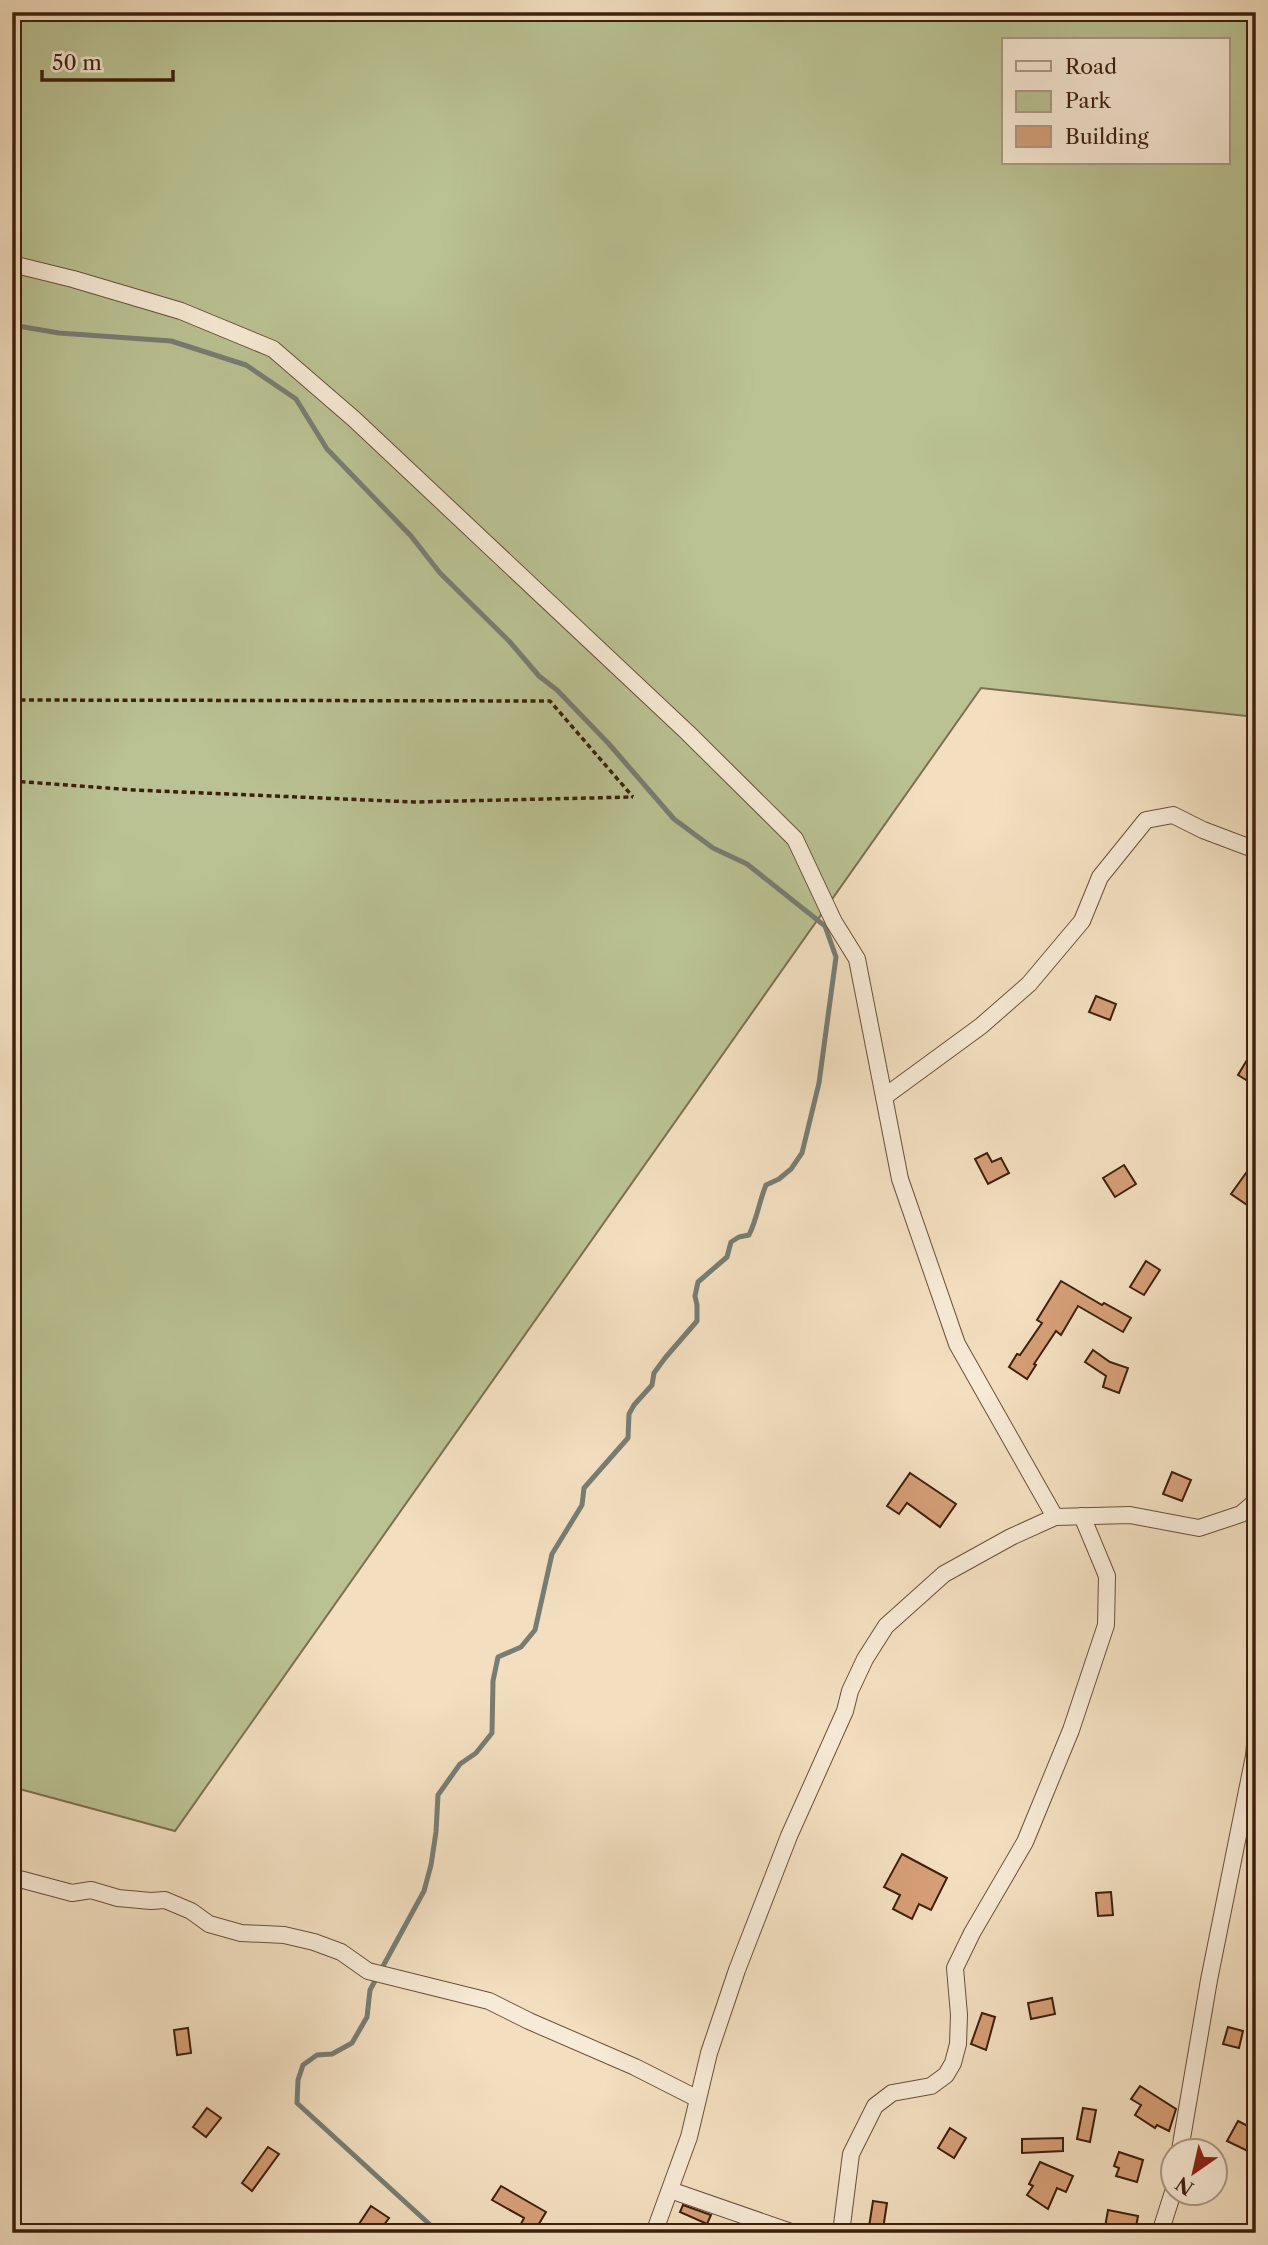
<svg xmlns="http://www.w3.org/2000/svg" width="1268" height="2245" viewBox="0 0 1268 2245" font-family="'Libre Caslon Text',serif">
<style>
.green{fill:#bac293;stroke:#7c7050;stroke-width:2;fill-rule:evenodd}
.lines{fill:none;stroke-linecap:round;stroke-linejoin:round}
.stream{stroke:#777d74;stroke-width:5}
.building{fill:#d69f77;stroke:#3e1f0d;stroke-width:2}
.street-casing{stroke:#6b4f3a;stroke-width:18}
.path{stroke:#3e1f0d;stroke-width:3.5;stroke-dasharray:5 3.5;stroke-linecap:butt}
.street{stroke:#f7ead6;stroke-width:16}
</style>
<rect width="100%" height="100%" fill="#f3dfc0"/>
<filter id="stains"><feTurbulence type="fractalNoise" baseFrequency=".00286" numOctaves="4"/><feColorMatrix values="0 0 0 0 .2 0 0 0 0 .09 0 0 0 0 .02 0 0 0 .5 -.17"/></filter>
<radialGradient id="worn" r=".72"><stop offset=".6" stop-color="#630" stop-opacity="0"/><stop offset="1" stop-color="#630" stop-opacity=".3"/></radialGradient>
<!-- green -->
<path class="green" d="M12,12h1244v705l-275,-29 -806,1143 -163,-44zM1004,40h224v123h-224z"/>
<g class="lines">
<!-- stream -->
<path class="stream" d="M12,325l47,8 112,8 75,24 50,34 31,50 84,87 29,37 69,68 30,35 18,14 52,54 65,75 39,29 34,16 78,62 11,31 -17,126 -17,70 -11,16 -12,10 -13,6c-7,17 -9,34 -17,50l-10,2 -8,5 -4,15 -29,25 -3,14 2,9v16l-32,37 -11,15 -2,12 -18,20 -5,9 -1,24 -44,50 -2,17 -30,49 -17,76 -14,17 -23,10 -5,24 -1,52 -16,20 -16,11 -22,31 -2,37 -5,33 -7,26 -54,99 -3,27 -15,26 -20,11 -15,1 -14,10 -5,15 -1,23 142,130"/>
</g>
<!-- building -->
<g class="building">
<polygon points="1096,996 1116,1004 1110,1020 1089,1012"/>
<polygon points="1256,1045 1256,1086 1238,1075"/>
<polygon points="987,1153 992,1162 1001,1158 1009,1173 988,1184 975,1159"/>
<polygon points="1256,1159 1256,1211 1231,1194"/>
<polygon points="1124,1165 1136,1184 1115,1197 1103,1178"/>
<polygon points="1146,1261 1160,1270 1144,1295 1130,1287"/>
<polygon points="1061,1281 1102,1305 1104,1303 1131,1318 1123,1332 1078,1306 1061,1335 1056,1331 1034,1364 1036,1365 1027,1379 1009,1367 1017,1354 1020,1355 1042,1323 1037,1320"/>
<polygon points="1093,1350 1110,1362 1128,1368 1119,1393 1103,1387 1106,1376 1085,1362"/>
<polygon points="1172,1472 1191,1480 1182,1501 1163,1494"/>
<polygon points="910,1473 956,1504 940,1527 907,1503 899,1514 887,1506"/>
<polygon points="902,1854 947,1878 931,1910 919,1904 912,1919 893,1909 900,1895 884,1887"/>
<polygon points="1111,1892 1113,1915 1098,1916 1096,1893"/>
<polygon points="1052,1998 1055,2014 1031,2019 1028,2003"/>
<polygon points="982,2013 995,2017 986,2050 971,2044"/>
<polygon points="1228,2027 1243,2031 1239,2048 1223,2044"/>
<polygon points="188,2028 191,2053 177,2055 174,2030"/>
<polygon points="1140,2086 1176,2109 1169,2131 1157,2125 1155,2128 1135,2115 1141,2105 1131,2099"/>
<polygon points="207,2108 221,2118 206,2137 193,2127"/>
<polygon points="1083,2108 1096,2110 1090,2142 1077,2139"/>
<polygon points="1238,2121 1256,2130 1256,2155 1227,2141"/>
<polygon points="950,2128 966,2138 954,2158 938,2148"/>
<polygon points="1063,2138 1063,2151 1022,2153 1022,2139"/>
<polygon points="268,2147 279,2154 252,2191 242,2183"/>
<polygon points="1119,2152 1143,2160 1137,2182 1116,2176 1119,2168 1114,2166"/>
<polygon points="1040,2162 1073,2176 1066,2192 1057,2188 1048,2209 1027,2195 1033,2186 1029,2184"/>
<polygon points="501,2186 546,2212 534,2232 521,2224 524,2218 492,2200"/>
<polygon points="873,2201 887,2203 883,2229 869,2227"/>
<polygon points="683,2205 711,2215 707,2224 680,2212"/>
<polygon points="371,2206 389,2218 378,2233 353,2233"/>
<polygon points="1108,2210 1138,2216 1135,2232 1105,2227"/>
</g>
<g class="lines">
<!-- street casing -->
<g class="street-casing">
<g id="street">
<polyline points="12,264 73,279 181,311 273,349 354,419 688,733 795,839 834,922 857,959 900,1179 957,1344 1055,1517"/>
<polyline points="884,1097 981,1026 1029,984 1082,921 1100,877 1146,820 1173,815 1203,830 1256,850"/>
<polyline points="12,1877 72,1893 91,1890 118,1898 151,1901 165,1900 191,1911 209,1924 241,1933 284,1935 314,1942 341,1952 368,1971 489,2001 529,2021 635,2067 696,2098"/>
<polyline points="1180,2150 1209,1980 1254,1756 1256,1734"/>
<polyline points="670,2190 794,2233"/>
<polyline points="654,2233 689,2137 709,2053 737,1970 789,1836 845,1711 850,1691 865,1659 886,1626 944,1574 1011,1537 1055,1517 1130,1515 1199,1528 1241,1514 1256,1501"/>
<polyline points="841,2233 851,2154 875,2106 892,2093 931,2086 946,2075 953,2063 958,2044 959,2015 955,1968 972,1933 1025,1842 1071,1730 1106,1625 1107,1576 1082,1516"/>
<polyline points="1160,2233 1174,2189"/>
</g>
</g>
<!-- path -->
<g class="path">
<polyline points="12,700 550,701 633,797"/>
<polyline points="12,781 134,790 414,802 633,797"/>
</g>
<!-- street -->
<use href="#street" class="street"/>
</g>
<!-- margin -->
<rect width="1268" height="2245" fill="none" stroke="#f3dfc0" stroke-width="42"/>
<rect x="14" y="14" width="1240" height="2217" fill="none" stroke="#3e1f0d" stroke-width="3.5"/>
<rect x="21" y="21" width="1226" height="2203" fill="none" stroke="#3e1f0d" stroke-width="2"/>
<!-- legend -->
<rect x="1002" y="38" width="228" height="126" fill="#f7ead6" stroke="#ad9986" stroke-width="2"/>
<rect x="1016" y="61" width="35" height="10" fill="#f7ead6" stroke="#ad9986" stroke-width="2"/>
<text x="1065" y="74" font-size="21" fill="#3e1f0d">Road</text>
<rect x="1016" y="91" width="35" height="21" fill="#bac293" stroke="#ad9986" stroke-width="2"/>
<text x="1065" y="108" font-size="21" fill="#3e1f0d">Park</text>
<rect x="1016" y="126" width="35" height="21" fill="#d69f77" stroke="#ad9986" stroke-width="2"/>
<text x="1065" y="144" font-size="21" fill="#3e1f0d">Building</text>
<!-- north arrow -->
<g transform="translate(1194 2172) rotate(214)"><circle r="33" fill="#f7ead6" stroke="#ad9986" stroke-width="2"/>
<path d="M0-5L12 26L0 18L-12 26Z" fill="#8f2418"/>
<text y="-10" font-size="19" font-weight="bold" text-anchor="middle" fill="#3e1f0d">N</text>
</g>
<!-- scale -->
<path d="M42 70v10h131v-10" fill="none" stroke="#3e1f0d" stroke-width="3.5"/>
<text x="52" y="70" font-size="21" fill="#3e1f0d" stroke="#f7ead6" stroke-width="5" paint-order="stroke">50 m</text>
<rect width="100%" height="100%" filter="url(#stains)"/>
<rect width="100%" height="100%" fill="url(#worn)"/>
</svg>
